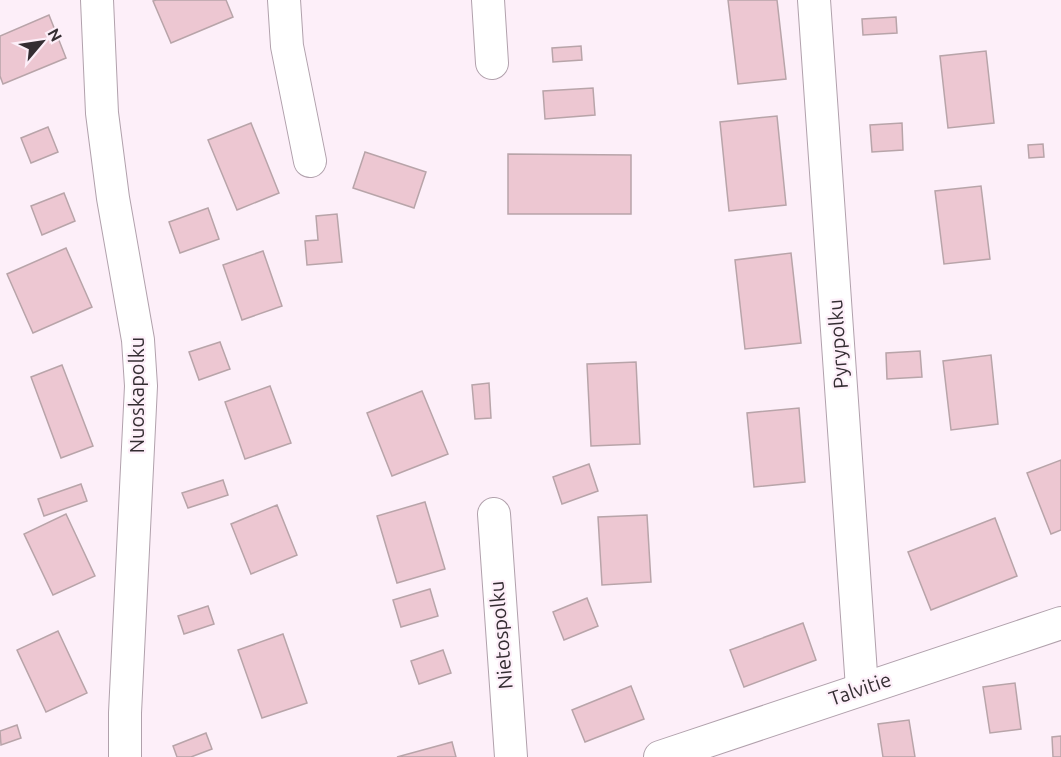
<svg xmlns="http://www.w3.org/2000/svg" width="1061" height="757" viewBox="0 0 1061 757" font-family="Ubuntu,sans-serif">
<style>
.building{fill:#edc7d2;stroke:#b8a4a9;stroke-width:1.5}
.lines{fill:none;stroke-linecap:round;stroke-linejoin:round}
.street-casing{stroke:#b1a1ac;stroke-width:34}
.street{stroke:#fff;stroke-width:32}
.labels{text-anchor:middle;stroke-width:4.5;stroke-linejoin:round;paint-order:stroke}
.street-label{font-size:20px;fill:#342d32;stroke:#fdeff9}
</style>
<rect width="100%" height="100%" fill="#fdeff9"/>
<!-- building -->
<g class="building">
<polygon points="156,0 226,0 233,17 171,43 153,1"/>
<polygon points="728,0 777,0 786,79 738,84"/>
<polygon points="49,15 66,58 3,84 0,76 0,36"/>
<polygon points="896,17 897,33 863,35 862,19"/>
<polygon points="581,46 582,60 553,62 552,48"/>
<polygon points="986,51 994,123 948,128 940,56"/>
<polygon points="593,88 595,115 545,119 543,91"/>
<polygon points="777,116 786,205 729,211 720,122"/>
<polygon points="251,123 279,193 237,210 208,140"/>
<polygon points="902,123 903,150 872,152 870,125"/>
<polygon points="48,127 58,152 31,163 21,138"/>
<polygon points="1043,144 1044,157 1029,158 1028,145"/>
<polygon points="365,152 426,172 414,208 353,188"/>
<polygon points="508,154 631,155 631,214 508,214"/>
<polygon points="981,186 990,259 944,264 935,191"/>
<polygon points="64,193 75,221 42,235 31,206"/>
<polygon points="208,208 219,239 180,253 169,222"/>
<polygon points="337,214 342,262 307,265 305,241 318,240 316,216"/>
<polygon points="66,248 92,307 33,333 7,274"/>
<polygon points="263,251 282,306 242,320 223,265"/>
<polygon points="791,253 801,343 745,349 735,260"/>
<polygon points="220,342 230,369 199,380 189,352"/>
<polygon points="920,351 922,377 887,379 886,353"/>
<polygon points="991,355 998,424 951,430 943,361"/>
<polygon points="636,362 640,444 591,446 587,364"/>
<polygon points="62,365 93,446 61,458 31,377"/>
<polygon points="489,383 491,418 475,419 472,385"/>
<polygon points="270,386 291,443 245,459 225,402"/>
<polygon points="422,391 448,454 392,476 367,413"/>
<polygon points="799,408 805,482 754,487 747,413"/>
<polygon points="1061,460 1061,530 1051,534 1027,473"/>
<polygon points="589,464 598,491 562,504 553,477"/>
<polygon points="223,480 228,495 188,508 182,493"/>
<polygon points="81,484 87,501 44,516 38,499"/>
<polygon points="425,502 445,569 397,583 377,516"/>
<polygon points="277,505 297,555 251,574 231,524"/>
<polygon points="66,514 95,576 53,595 24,534"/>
<polygon points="647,515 651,582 602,585 598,517"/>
<polygon points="995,518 1017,576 931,610 908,552"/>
<polygon points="430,589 438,616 401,627 393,600"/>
<polygon points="587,598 598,626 564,640 553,612"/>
<polygon points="208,606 214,624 184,634 178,616"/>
<polygon points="803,623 816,660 744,687 730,650"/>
<polygon points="58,631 87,693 46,712 17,650"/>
<polygon points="283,634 307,703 262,718 238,650"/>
<polygon points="443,650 451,673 419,684 411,661"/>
<polygon points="1015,683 1021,729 990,733 983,687"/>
<polygon points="631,686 644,719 585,742 572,710"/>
<polygon points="909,720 915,757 883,757 878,724"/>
<polygon points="17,725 21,738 1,745 0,731"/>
<polygon points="206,733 212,749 191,757 177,757 173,746"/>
<polygon points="1061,736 1061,757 1053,757 1052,737"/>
<polygon points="452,742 456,757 397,757"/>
</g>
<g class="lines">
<!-- street casing -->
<g class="street-casing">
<g id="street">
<polyline points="97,0 102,113 113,198 138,340 141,386 125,713 125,757"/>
<polyline points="284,0 287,46 310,161"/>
<polyline points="488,0 492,63"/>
<polyline points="814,0 862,688"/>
<polyline points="494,514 511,757"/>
<polyline points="660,757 1061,623"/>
</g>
</g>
<!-- street -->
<use href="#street" class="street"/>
</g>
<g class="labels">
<!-- street labels -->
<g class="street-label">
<text transform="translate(838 344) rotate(-94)" y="7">Pyrypolku</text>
<text transform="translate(137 395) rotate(-90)" y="7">Nuoskapolku</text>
<text transform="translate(501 635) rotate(-95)" y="7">Nietospolku</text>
<text transform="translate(860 689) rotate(-19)" y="7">Talvitie</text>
</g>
</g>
<!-- north arrow -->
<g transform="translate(42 42) rotate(61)" stroke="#fdeff9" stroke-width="4.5" paint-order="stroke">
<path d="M0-4.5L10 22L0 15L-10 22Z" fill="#342d32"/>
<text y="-9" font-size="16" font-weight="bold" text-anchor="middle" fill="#342d32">N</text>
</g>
</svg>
